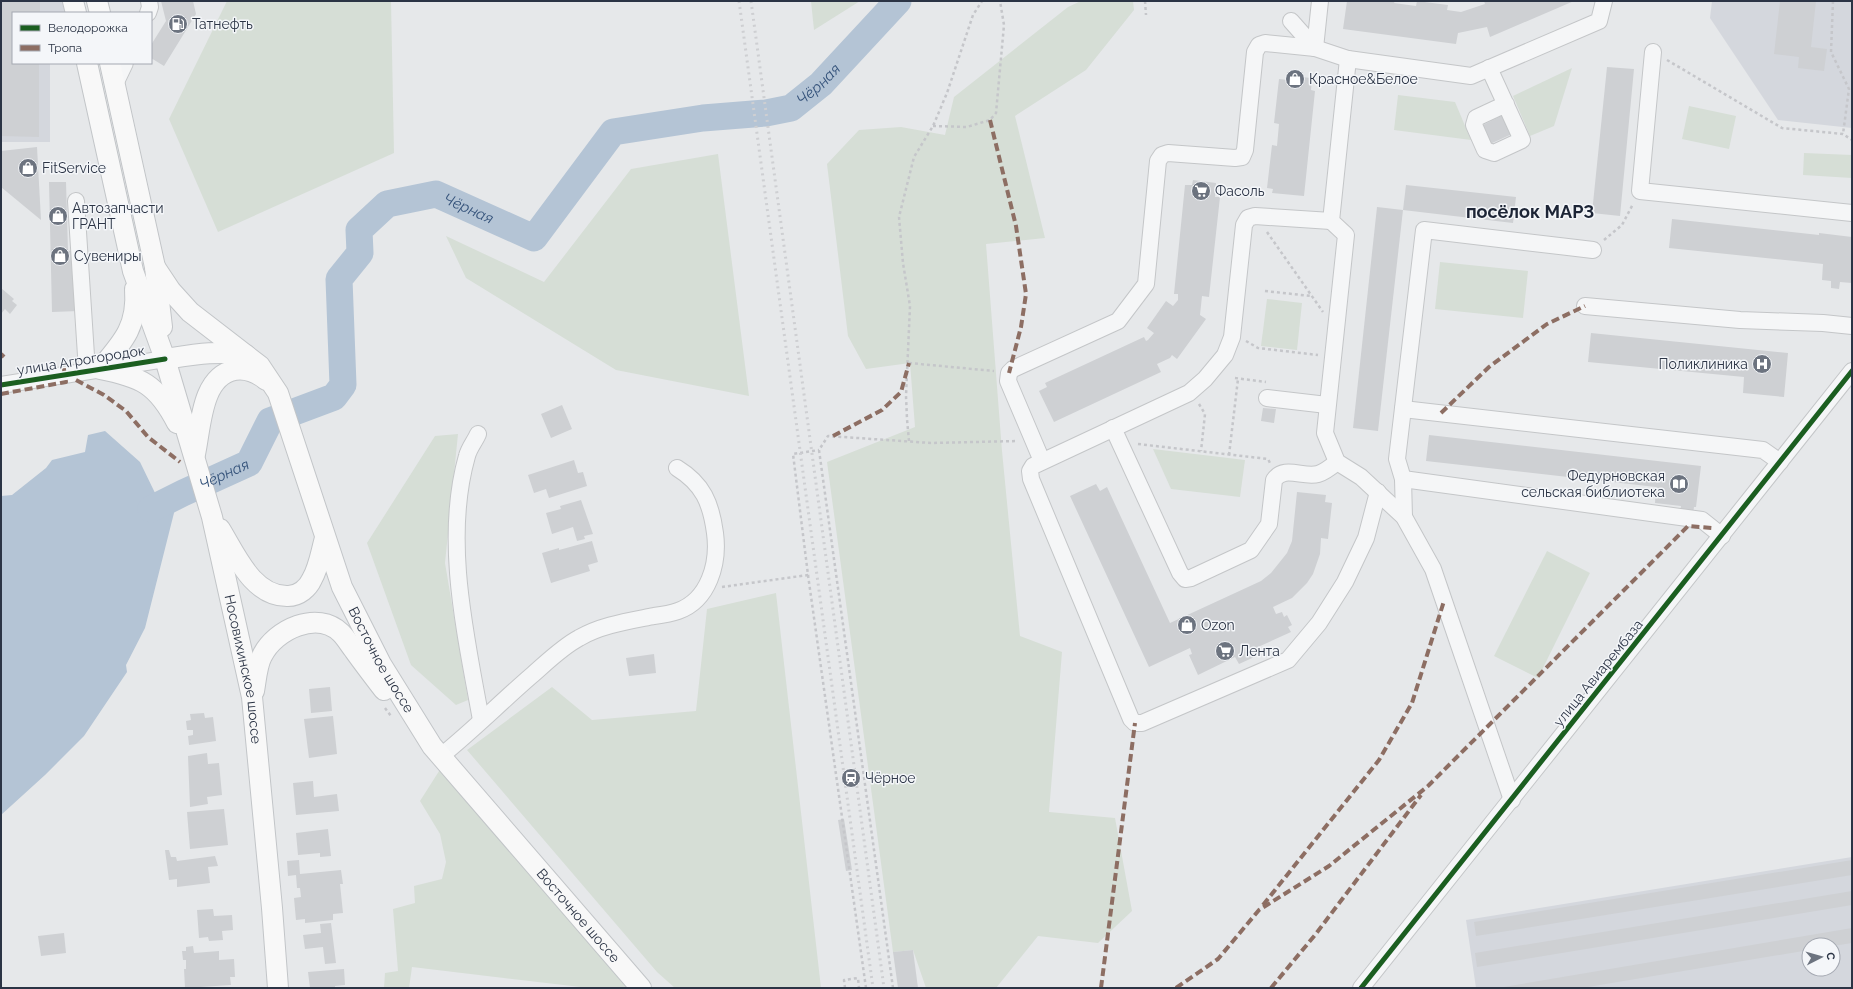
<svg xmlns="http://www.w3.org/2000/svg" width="1853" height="989" viewBox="0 0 1853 989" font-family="Raleway,sans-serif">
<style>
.built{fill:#d4d7dd;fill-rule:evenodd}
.green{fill:#d6ded6}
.water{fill:#b4c4d5}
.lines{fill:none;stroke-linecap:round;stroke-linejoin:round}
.river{stroke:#b4c4d5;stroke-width:27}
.building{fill:#ced0d3}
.minor-casing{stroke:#c4c6c8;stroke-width:18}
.major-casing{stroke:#c2c5c8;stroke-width:22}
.path{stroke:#c5c6ca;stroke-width:2.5;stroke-dasharray:3 3;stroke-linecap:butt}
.minor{stroke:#f5f6f7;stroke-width:16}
.major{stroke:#f8f8f8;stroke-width:20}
.rail{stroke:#cecfd2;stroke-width:3;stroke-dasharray:2 4;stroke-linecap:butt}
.quiet{stroke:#8d6e63;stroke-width:4;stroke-dasharray:8 4;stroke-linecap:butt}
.cycleway-casing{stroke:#f4f6f9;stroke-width:8}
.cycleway{stroke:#1b5e20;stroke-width:5}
.labels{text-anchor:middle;stroke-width:3;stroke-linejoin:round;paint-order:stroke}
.poi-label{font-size:14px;fill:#2b3445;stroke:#f4f6f9;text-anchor:start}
.street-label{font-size:14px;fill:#2b3445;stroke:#f4f6f9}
.water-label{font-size:15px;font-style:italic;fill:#34527a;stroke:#f4f6f9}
.district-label{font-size:18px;font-weight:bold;fill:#1d2536;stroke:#f4f6f9}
</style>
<rect width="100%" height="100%" fill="#e6e8ea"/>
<!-- built -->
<g class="built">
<polygon points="1,1 65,1 67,13 13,13 13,63 50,63 50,142 1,142"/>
<polygon points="1712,1 1852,1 1852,128 1778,120 1710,18"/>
<path d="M1852,857v131h-376l-10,-68zM1809,945h24v24h-24z"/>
</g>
<!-- green -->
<g class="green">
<polygon points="227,1 391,1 394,153 218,232 169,119"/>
<polygon points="811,1 860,1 814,30"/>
<polygon points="1081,1 1133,1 1134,10 1086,70 1015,116 1045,238 986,244 1002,451 1020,636 1062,652 1049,812 1115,818 1132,911 1098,943 1038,936 996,988 926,988 913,950 893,952 827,462 915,427 910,363 866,369 848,336 827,164 859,130 901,127 945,135 954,97 1068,7"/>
<polygon points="1572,68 1554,126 1530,136 1513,96"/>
<polygon points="1398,95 1455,102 1471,140 1394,130"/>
<polygon points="1689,106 1736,116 1729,149 1682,139"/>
<polygon points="1804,153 1852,155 1852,178 1803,175"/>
<polygon points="718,154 749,396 616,370 466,278 446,236 544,282 631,169"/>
<polygon points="1440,262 1528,271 1523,318 1435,309"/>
<polygon points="1267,299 1302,303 1297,350 1261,346"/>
<polygon points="458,434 445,563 468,700 456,705 411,665 367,543 435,436"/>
<polygon points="1153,449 1245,460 1240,497 1171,489"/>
<polygon points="1547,551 1590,573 1538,678 1494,656"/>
<polygon points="776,593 821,988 675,988 657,972 467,750 552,687 592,720 696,711 707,609"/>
<polygon points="441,768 627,988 589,988 412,967 409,988 384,988 385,973 398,971 393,909 415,903 414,886 442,879 446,862 440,834 420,801"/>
</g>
<!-- water -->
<polygon class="water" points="105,431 140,462 156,495 167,488 183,493 175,509 145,628 126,665 127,672 84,736 45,775 1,815 1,496 12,495 46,468 52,460 85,452 88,435"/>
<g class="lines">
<!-- river -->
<path class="river" id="s1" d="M151,509l32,-16 66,-30 21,-42 64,-24 9,-12 -4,-106 21,-26 -1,-23 28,-26 49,-10 98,44 79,-106 90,-14 63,-5 25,-5 30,-24 77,-83"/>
</g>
<!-- building -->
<g class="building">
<polygon points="1,1 40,1 40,13 13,13 13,63 39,63 39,137 1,136"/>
<polygon points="161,1 193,1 196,14 164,66 151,58 151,45 166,21"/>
<polygon points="1347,1 1395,1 1394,3 1416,6 1417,1 1448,5 1447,10 1461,12 1485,4 1484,1 1574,1 1490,37 1487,27 1458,33 1456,44 1343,29"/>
<polygon points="1780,1 1816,1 1811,47 1827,49 1824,71 1798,68 1799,57 1774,54"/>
<polygon points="1607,67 1634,69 1620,216 1592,213"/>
<polygon points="1289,76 1312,78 1311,90 1315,91 1304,196 1272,193 1273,189 1267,188 1272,145 1277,146 1279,124 1274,123 1279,79 1288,80"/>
<polygon points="1503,115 1512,134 1490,144 1481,126"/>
<polygon points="37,147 41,220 1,187 1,151"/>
<polygon points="1193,180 1216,183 1215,197 1220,197 1209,297 1202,296 1200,315 1206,319 1177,359 1172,355 1170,358 1157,364 1161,372 1054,422 1039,391 1047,387 1045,383 1144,337 1146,341 1148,340 1154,333 1147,328 1166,301 1173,306 1178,300 1178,294 1174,294 1185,185 1192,185"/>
<polygon points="49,182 66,182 68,251 76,250 79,311 52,312"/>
<polygon points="1406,185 1516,197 1513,223 1403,210"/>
<polygon points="1377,207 1403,210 1378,431 1353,428"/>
<polygon points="1672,219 1819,235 1819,233 1852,237 1852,283 1840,282 1839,289 1831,288 1831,281 1822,280 1823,264 1669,248"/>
<polygon points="1,288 14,299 12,301 17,305 10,314 5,309 1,314"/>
<polygon points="1591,333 1788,353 1784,397 1743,393 1744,377 1588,362"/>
<polygon points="562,405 572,429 551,438 541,414"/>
<polygon points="1263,408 1276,409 1274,423 1261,421"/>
<polygon points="1429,435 1701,466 1696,507 1694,507 1693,514 1680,513 1681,506 1655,503 1656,487 1426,461"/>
<polygon points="574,460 578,473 583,472 587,486 549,498 546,489 534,493 528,475"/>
<polygon points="1096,484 1100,491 1107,487 1170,623 1261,581 1271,573 1287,553 1292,541 1297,492 1326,495 1325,502 1332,503 1328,539 1321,538 1320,554 1313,574 1307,583 1292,598 1273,607 1276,614 1282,612 1284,617 1287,615 1292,625 1288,627 1291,632 1258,647 1261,654 1239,664 1235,657 1198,675 1189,655 1192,654 1190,648 1149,667 1070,496"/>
<polygon points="581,500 593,534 584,536 585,539 577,541 573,527 552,534 546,513 561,509 560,506"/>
<polygon points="592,541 598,562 588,565 590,571 551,583 542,553 559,548 559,550"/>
<polygon points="654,654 656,673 629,676 626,658"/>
<polygon points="330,687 332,711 311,713 309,689"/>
<polygon points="204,713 205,718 213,717 216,741 189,745 188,736 193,735 193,730 187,730 186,721 191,720 190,714"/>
<polygon points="333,716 337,754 309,758 304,719"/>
<polygon points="207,753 208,764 219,763 222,795 207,797 208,804 190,807 188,756"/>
<polygon points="313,781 314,797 337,794 339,811 296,815 293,783"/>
<polygon points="224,809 228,845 190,849 187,812"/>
<polygon points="844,819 852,870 846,871 838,820"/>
<polygon points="328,829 331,856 320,857 320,853 298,855 296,833"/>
<polygon points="165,850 169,850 171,857 176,857 177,861 215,856 218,866 208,867 210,883 177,887 177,879 169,880"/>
<polygon points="299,860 300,874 341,870 343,884 340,884 343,913 333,914 333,920 305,923 305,919 296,920 294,898 301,897 300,888 297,888 296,875 288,876 287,861"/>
<polygon points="1852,860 1852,875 1476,936 1474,922"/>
<polygon points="1852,891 1852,905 1477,967 1475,953"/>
<polygon points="213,909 214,916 232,915 233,930 222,931 223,940 209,941 208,937 199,938 197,910"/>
<polygon points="331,923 336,963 325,964 323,947 305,949 303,935 321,933 320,924"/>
<polygon points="1852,928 1852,943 1833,946 1809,945 1809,950 1582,988 1498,988"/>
<polygon points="64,933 66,953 41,956 38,936"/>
<polygon points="193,946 194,953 219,951 219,960 234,959 235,977 230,977 231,985 185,988 184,969 186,969 186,960 183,960 182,951 186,951 186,947"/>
<polygon points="913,950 918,988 898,988 893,952"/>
<polygon points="344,969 345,985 335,986 335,988 310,988 308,972"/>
</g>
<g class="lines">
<!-- minor casing -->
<g class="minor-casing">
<g id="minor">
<polyline points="148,13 150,7 149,1"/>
<polyline points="1291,21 1315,48"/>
<polyline points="1315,48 1320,1"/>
<polyline points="1653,52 1640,191 1852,213"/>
<polyline points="1348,59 1331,221 1346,235 1325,433 1337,462 1361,477 1404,517 1433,569 1512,800"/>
<polyline points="1489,68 1522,140 1494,153 1485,150 1474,125 1476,118 1506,104"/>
<polyline points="115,84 125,63"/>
<polyline points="76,201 87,371"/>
<polyline points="1331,221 1255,216 1248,218 1244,225 1232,337 1225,355 1205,379 1189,393 1033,466 1030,471 1031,479 1131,719 1135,723 1142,723 1288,660 1319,623 1345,582 1366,538 1378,492"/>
<polyline points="1585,306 1740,320 1823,323 1852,326"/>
<polyline points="1,385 165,359"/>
<polyline points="1267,398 1327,405"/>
<polyline points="1403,409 1763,450 1780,462"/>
<path d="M1113,428l67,145 5,6 6,-1 60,-28 18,-26 5,-44c10,-15 29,-2 44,-6 7,-2 13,-7 19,-12"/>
<path d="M478,434c-3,7 -9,14 -11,22 -24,84 -1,180 14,264"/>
<polyline points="1042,461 1008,381 1009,373 1013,369 1118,321 1146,284 1158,161 1162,155 1168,153 1235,158 1242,157 1245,150 1255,52 1259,45 1265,43 1315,48 1348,59 1471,76 1599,21 1604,1"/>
<polyline points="1403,479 1702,520 1722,536"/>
<polyline points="1404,517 1403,479 1397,459 1424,230 1593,250"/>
<path d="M441,756c31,-25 60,-54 90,-80 15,-13 31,-29 48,-38 22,-13 50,-17 75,-22 8,-1 16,-2 24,-5 31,-11 41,-48 37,-78 -4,-30 -12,-49 -38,-65"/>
<polyline points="1361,988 1852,371"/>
</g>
</g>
<!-- major casing -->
<g class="major-casing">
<g id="major">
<polyline points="73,1 76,13"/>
<polyline points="97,1 100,13"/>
<path id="s2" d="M87,63l46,208 32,88 47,158 40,180 20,211 6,80"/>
<polyline points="110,63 155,267 162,327"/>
<path id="s3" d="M155,267l16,24 19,21 70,54 18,27 64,194 39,77 51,82 209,242"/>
<path d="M135,289c3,37 -12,53 -35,80 41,8 57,15 77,54"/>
<path d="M165,359c27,-4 54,-9 81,-4"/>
<path d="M195,454c6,-27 6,-78 40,-84 11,-2 23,3 31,10"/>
<path d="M220,529c16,26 33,68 68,67 11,0 20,-8 24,-17 7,-12 9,-27 13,-41"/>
<path d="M254,691c2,-11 3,-26 8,-35 13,-27 56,-46 79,-23 5,5 9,12 13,17 10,14 20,27 30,40"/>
</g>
</g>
<!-- path -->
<g class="path">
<polyline points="1145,1 1146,15"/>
<polyline points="1833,1 1831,52 1849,89 1843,134"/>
<polyline points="1667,60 1782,128 1843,134 1852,140"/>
<polyline points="933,126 967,127 990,120 996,113 1004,25 1000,1"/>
<polyline points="1267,232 1323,312"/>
<polyline points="1604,240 1622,225 1633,204"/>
<polyline points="1265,291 1311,296"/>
<polyline points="1246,341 1258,348 1318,355"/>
<polyline points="909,363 994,371"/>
<polyline points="1235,378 1266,382"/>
<polyline points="1199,404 1205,414 1201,451"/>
<polyline points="909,441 907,419 906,396 910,306 903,263 899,217 914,157 933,126 947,93 973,15 982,1"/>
<polyline points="1138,444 1268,459 1270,463"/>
<polyline points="1229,455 1238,379"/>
<polyline points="808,575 866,988"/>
<polyline points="722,587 808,575 793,454 819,450"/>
<polyline points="385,708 391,716"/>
<polyline points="845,988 844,980 858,978 859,988"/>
<polyline points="893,988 819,450 828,436 931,443 1018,441"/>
</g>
<!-- minor -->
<use href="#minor" class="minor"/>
<!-- major -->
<use href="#major" class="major"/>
<!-- rail -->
<g class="rail">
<polyline points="739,1 873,988"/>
<polyline points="751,1 884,988"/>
</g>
<!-- quiet -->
<g class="quiet">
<polyline points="990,120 1016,226 1026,294 1021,327 1009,373"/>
<polyline points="1,354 4,357"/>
<polyline points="76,380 104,395 126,411 148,437 180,462"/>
<polyline points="1,394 66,382 63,363"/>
<polyline points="1441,413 1489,367 1547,324 1585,306"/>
<polyline points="833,436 882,410 901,392 909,363"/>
<polyline points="1263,905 1379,760 1412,703 1444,601"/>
<polyline points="1101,988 1135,723"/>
<polyline points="1176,988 1218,959 1259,910 1329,866 1428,786 1688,526 1712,528"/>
<polyline points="1271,988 1315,935 1421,795"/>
</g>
<!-- cycleway casing -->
<g class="cycleway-casing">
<g id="cycleway">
<polyline points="1,385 165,359"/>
<polyline points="1361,988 1852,371"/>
</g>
</g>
<!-- cycleway -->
<use href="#cycleway" class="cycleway"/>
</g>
<!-- icons -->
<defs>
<g id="fuel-disc" transform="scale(1)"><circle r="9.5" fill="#6c737f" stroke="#f4f6f9"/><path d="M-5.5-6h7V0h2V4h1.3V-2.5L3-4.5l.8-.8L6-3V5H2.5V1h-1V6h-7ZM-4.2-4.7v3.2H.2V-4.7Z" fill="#fff"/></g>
<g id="shop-disc" transform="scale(1)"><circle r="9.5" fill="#6c737f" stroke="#f4f6f9"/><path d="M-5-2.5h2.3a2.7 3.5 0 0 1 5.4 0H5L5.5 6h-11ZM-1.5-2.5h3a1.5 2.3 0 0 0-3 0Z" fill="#fff"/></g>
<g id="supermarket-disc" transform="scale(1)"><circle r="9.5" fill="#6c737f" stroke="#f4f6f9"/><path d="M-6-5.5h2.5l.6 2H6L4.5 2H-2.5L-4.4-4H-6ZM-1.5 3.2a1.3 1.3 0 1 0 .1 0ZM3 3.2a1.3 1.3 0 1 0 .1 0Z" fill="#fff"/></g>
<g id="hospital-disc" transform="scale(1)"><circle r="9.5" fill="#6c737f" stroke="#f4f6f9"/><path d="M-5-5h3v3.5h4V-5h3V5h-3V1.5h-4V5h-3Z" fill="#fff"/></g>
<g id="library-disc" transform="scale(1)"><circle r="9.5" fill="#6c737f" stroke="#f4f6f9"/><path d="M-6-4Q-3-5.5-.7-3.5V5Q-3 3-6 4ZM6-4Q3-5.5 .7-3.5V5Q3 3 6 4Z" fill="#fff"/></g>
<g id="station-disc" transform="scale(1)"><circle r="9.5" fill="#6c737f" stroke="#f4f6f9"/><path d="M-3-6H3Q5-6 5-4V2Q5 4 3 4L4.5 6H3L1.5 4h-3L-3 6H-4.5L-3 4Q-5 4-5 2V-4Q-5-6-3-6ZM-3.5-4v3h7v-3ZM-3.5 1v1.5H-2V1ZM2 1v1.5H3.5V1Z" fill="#fff"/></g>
</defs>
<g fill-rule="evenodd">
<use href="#fuel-disc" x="178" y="24"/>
<use href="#shop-disc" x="1295" y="79"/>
<use href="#shop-disc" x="28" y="168"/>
<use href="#supermarket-disc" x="1201" y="191"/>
<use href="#shop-disc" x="58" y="216"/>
<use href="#shop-disc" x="60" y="256"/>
<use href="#hospital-disc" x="1762" y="364"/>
<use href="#library-disc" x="1679" y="484"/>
<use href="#shop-disc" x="1187" y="625"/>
<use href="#supermarket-disc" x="1225" y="651"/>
<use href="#station-disc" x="851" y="778"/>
</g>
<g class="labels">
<!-- poi labels -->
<g class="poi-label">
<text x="192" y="29">Татнефть</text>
<text x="1309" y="84">Красное&amp;Белое</text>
<text x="42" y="173">FitService</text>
<text x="1215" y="196">Фасоль</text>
<text x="72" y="213">Автозапчасти<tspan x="72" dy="16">ГРАНТ</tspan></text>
<text x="74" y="261">Сувениры</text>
<text x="1748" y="369" text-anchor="end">Поликлиника</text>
<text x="1665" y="481" text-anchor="end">Федурновская<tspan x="1665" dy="16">сельская библиотека</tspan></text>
<text x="1201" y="630">Ozon</text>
<text x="1239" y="656">Лента</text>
<text x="865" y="783">Чёрное</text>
</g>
<!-- street labels -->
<g class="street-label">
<text transform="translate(81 360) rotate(-9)" y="5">улица Агрогородок</text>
<text dy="5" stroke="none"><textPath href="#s3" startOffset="465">Восточное шоссе</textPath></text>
<text dy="5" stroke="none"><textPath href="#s2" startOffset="627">Носовихинское шоссе</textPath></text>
<text transform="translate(1598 673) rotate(-51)" y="5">улица Авиарембаза</text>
<text dy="5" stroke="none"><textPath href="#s3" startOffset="789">Восточное шоссе</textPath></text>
</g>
<!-- water labels -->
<g class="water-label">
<text dy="5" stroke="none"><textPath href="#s1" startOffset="945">Чёрная</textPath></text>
<text dy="5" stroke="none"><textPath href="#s1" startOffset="525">Чёрная</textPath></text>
<text dy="5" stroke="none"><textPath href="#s1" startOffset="81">Чёрная</textPath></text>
</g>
<!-- district labels -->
<g class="district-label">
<text x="1530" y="218">посёлок МАРЗ</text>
</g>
</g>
<!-- border -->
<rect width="1853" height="989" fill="none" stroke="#2b3445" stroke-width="4"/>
<!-- legend -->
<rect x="12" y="12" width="140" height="52" fill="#f4f6f9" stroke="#a4a8b1"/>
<rect x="20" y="25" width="20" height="6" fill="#1b5e20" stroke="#a4a8b1"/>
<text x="48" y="32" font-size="12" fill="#2b3445">Велодорожка</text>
<rect x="20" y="45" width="20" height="6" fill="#8d6e63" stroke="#a4a8b1"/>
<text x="48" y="52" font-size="12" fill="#2b3445">Тропа</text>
<!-- north arrow -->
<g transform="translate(1821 957) rotate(84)"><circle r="19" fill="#f4f6f9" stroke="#a4a8b1"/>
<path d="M0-3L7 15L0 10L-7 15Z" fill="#6c737f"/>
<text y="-6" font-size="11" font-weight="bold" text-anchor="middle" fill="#2b3445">С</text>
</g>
</svg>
